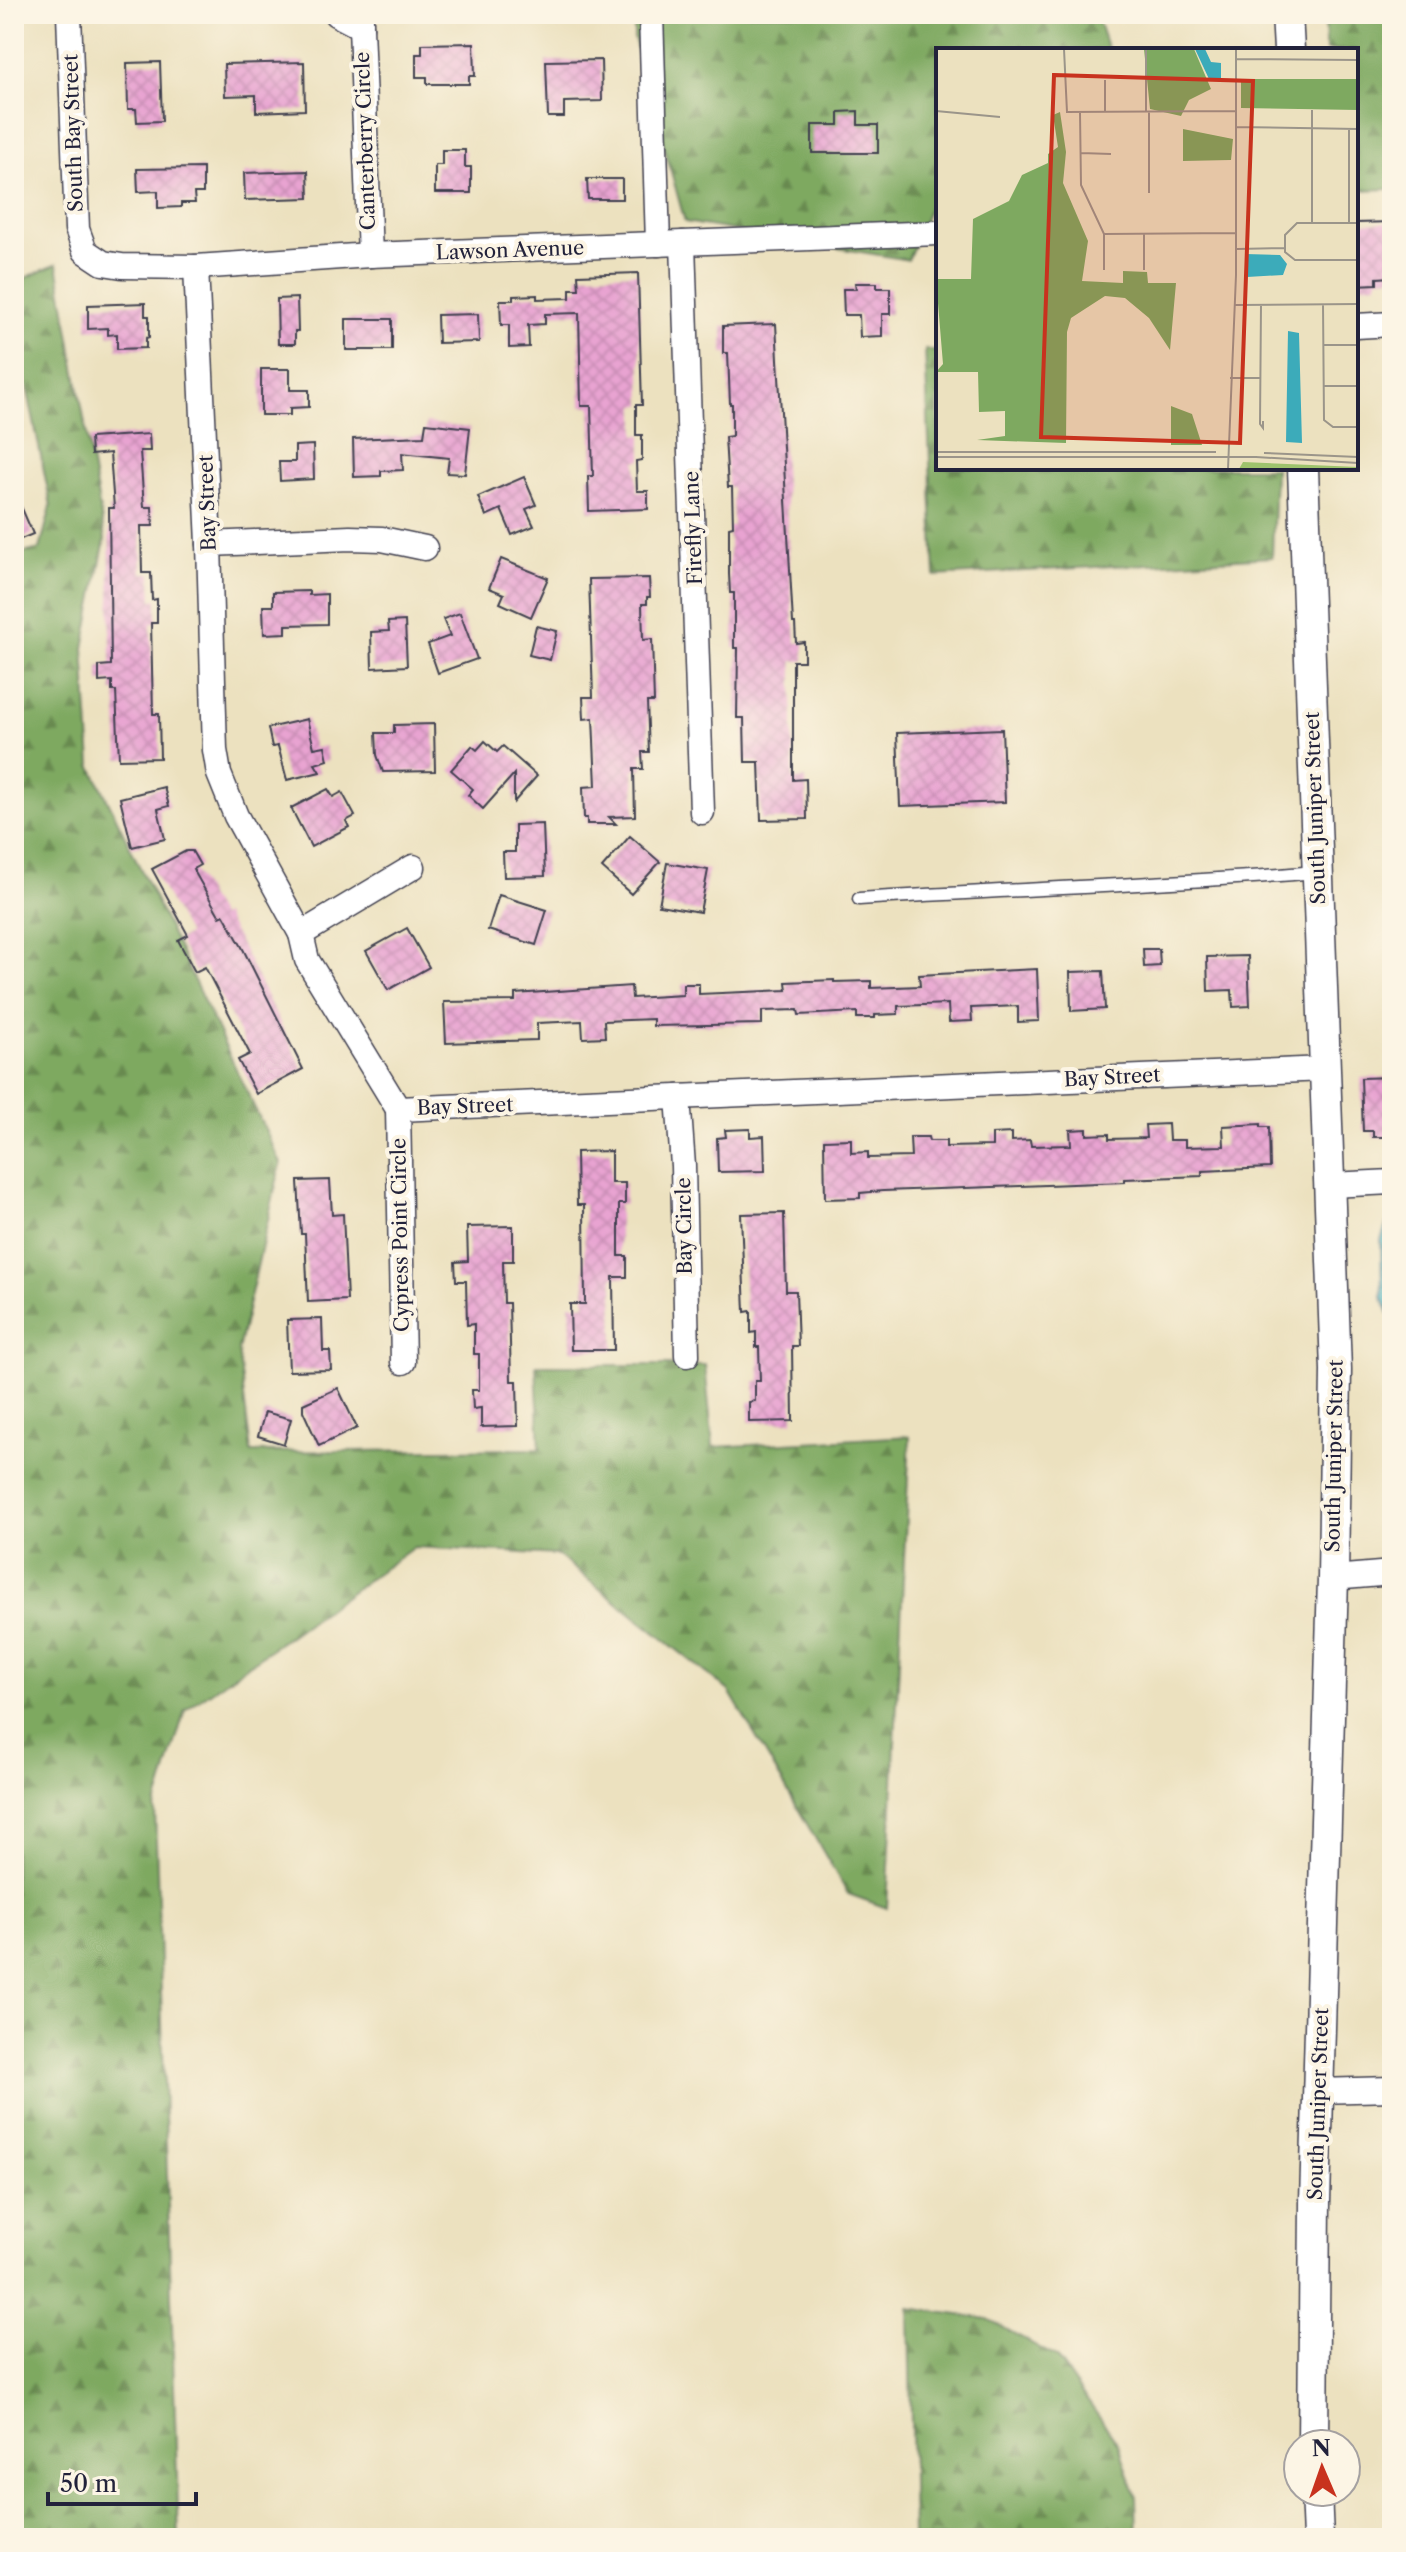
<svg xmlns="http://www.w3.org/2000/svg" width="1406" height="2552" viewBox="0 0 1406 2552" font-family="'Libre Caslon Text',serif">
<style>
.forest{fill:url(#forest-firs);stroke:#50664e;stroke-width:2}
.water{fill:url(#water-waves);stroke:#2f667a;stroke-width:2}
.building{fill:url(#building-cross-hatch)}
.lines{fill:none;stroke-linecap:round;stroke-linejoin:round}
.service-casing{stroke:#403f4f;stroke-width:15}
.minor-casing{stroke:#403f4f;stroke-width:27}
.tertiary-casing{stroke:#403f4f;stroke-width:33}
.service{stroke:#fff;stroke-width:12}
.minor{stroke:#fff;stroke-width:24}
.tertiary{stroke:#fff;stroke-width:30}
.labels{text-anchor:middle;stroke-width:8;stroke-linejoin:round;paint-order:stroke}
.street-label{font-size:20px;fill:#22223b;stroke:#fcf5e5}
.inset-road{fill:none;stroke:#9b958a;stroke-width:2}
.view{fill:#c8321e;fill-opacity:0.15;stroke:#c8321e;stroke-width:4}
.inset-edge{fill:none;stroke:#22223b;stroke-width:4}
</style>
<defs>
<pattern id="forest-firs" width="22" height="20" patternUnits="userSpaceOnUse" patternTransform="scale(2)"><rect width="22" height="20" fill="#7ea960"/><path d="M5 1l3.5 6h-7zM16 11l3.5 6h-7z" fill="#678950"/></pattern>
<pattern id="water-waves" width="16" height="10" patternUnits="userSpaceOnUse" patternTransform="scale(2)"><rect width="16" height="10" fill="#3cabba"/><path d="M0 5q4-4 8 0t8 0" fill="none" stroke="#328b98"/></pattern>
<pattern id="building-cross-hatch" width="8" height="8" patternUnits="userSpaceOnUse" patternTransform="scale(2)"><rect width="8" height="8" fill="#e8a3d1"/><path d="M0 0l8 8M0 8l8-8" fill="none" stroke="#c78cb4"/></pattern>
</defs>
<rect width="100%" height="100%" fill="#fcf5e5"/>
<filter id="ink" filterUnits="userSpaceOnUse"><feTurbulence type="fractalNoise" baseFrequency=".0125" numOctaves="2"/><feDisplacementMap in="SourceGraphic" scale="16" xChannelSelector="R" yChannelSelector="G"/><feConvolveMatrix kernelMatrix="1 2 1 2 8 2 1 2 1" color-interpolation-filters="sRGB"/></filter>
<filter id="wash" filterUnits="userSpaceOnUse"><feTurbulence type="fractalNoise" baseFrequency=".006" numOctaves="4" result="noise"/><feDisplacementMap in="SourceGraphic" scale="32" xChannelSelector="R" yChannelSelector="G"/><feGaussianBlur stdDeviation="1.8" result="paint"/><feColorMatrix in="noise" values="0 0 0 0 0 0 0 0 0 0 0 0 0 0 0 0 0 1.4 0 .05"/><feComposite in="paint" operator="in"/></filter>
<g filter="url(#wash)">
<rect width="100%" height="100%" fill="#ece1bf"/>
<!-- forest -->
<g class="forest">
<polygon points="634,14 1096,14 1108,50 938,50 938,186 908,260 685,222 634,38"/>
<polygon points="1325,14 1392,14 1392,189 1356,190 1356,50 1326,50"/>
<polygon points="57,264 105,539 84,648 91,765 281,1163 238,1350 251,1452 540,1449 536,1365 705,1365 713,1447 910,1436 887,1908 848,1894 729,1691 557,1555 414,1547 185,1710 155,1809 179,2538 14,2538 14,555 40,549 51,506 14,323 14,283"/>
<polygon points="925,349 938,352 938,468 1275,468 1272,557 935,576"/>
<polygon points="909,2308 988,2319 1056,2357 1119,2445 1136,2497 1137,2538 913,2538"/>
</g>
<!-- water -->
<polygon class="water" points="1389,1217 1392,1217 1392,1352 1390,1316 1382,1297 1381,1240"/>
<g id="blocks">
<!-- building -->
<g class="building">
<polygon points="474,43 475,76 469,76 469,84 427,84 427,77 416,77 416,54 422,54 422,44"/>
<polygon points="601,60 602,101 564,102 564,117 548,117 546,61"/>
<polygon points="160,62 162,121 137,122 136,109 128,109 127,63"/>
<polygon points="304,62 305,110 256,112 256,95 225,96 224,64"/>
<polygon points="858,111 858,125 878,125 878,153 812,153 812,125 839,125 839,112"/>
<polygon points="442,150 465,150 465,167 471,167 471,193 435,193 435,165 442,165"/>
<polygon points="203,168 203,193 194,193 195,203 181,203 181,207 158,208 158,191 138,192 137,169"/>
<polygon points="308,171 309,198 245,200 244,173"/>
<polygon points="587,179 622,179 622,199 588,199"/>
<polygon points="1392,222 1392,277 1377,278 1377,284 1356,285 1356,223"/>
<polygon points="638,273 642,405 636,405 636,435 642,435 642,460 636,461 637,491 648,491 648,509 589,511 588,476 593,476 591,406 581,406 579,313 545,314 545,324 528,325 529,347 509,348 509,325 501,325 500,300 513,300 513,296 537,295 537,299 570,298 570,289 579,289 578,275"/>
<polygon points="855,283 877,283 877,288 890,288 890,314 882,314 882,336 860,337 859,315 844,315 843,289 856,289"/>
<polygon points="297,298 298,331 295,331 295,344 278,344 277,299"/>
<polygon points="145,303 145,316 149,316 149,337 146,338 146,348 117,349 117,334 108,335 108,328 88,329 88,305"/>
<polygon points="478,314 479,342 438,343 437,315"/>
<rect x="346" y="319" width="46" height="31"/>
<polygon points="776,324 793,623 795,623 796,643 804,642 804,661 793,661 793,780 806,779 807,819 761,820 759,762 745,762 744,718 737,718 738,648 734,648 734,593 730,593 729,574 729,527 733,526 732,487 728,487 725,437 732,436 732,404 730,404 728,353 723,353 723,326"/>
<polygon points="261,369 290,369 290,390 309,390 309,407 290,408 290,415 261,415"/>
<polygon points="426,423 470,428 465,474 447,473 449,458 402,453 403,470 381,471 381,476 354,477 353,439 424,436"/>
<polygon points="149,434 150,451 140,451 144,507 152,507 153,526 141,526 142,573 151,573 152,600 157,599 157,623 151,623 153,714 159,714 160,758 119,759 116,691 112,691 112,681 99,682 99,666 111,665 109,508 114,508 110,453 91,455 90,438"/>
<polygon points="313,445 314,479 280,481 279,462 295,462 295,446"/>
<polygon points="524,477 536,505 526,509 534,526 512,535 501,509 486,516 478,497"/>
<polygon points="14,490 33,534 14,542"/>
<polygon points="501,559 548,578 531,617 500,603 504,594 489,588"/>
<polygon points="649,578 650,597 647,597 647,604 642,604 643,640 652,639 654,702 647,702 649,752 642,752 643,769 634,769 635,816 609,817 616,824 587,824 587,818 584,818 583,787 596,786 593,718 584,719 583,697 593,697 589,579"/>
<polygon points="309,591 309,595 327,594 327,624 286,625 286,633 264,634 263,606 273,606 273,592"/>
<polygon points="460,613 477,659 438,673 428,644 450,636 443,619"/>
<polygon points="405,621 407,666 372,668 371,632 389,631 388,622"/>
<polygon points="536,626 557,631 550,660 529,655"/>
<polygon points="307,719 314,748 325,746 328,760 315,764 320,772 287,780 278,746 272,747 268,728"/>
<polygon points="434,724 435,771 383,772 377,755 376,733 394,733 394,725"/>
<polygon points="1002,729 1005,802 900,806 897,733"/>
<polygon points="485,741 497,752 503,746 537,776 514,802 514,774 483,809 468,795 473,789 451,770 472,746 477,750"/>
<polygon points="164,787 169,806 158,809 165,839 132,847 120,798"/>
<polygon points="328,789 333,797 342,792 355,816 346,821 349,827 311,847 291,808"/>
<polygon points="543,824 545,876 504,877 503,852 515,852 515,825"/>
<polygon points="630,836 660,862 631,894 602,868"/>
<polygon points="186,851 192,851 200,865 193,869 220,917 224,915 242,947 303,1069 256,1094 238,1060 250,1054 205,967 195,972 178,940 188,935 152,869"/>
<polygon points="667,863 708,870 700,912 659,905"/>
<polygon points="499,895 547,910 536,945 488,930"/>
<polygon points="407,928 429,967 388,990 366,951"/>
<polygon points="1143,949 1159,949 1160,966 1144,967"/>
<polygon points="1248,956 1250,1006 1233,1007 1232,990 1208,991 1207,957"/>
<polygon points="1037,969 1039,1021 1018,1022 1018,1006 971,1008 972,1021 949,1022 948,1004 898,1006 898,1014 875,1015 875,1018 857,1018 857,1012 799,1015 798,1010 762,1011 762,1024 653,1026 653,1019 604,1021 605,1037 583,1038 582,1021 537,1023 537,1040 446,1043 444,1002 515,1001 515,994 631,986 632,998 683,995 683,984 699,984 699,994 787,990 786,982 834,980 834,982 871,981 871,988 920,986 919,975"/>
<polygon points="1103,971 1105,1009 1071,1011 1070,972"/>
<polygon points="1392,1077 1392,1137 1373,1137 1373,1131 1363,1131 1361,1078"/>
<polygon points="1168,1124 1169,1140 1185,1140 1185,1147 1224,1146 1223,1126 1261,1124 1261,1127 1269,1127 1270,1168 1202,1171 1202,1176 1125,1179 1125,1182 883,1191 860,1193 860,1198 825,1199 824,1140 851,1139 851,1153 868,1152 868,1158 911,1157 910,1137 928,1137 929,1141 946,1141 946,1147 992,1146 992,1134 1012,1133 1012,1141 1030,1140 1031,1146 1071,1145 1070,1130 1087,1129 1087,1135 1109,1134 1109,1139 1146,1138 1145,1125"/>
<polygon points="750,1129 750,1137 764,1136 765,1171 718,1172 717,1138 726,1137 725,1130"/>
<polygon points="611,1151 611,1183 625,1183 625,1204 619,1204 619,1256 627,1256 627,1277 613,1277 614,1350 571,1350 570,1304 585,1304 584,1205 577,1205 576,1152"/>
<polygon points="330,1180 332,1215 343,1214 347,1300 308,1302 305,1234 301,1234 298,1181"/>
<polygon points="784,1213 786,1291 796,1291 798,1346 792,1346 793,1421 749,1422 749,1402 755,1401 755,1381 760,1381 759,1347 756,1347 756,1332 751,1333 751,1311 745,1312 741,1214"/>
<polygon points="513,1226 513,1261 503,1261 504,1303 509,1303 511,1381 517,1381 518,1426 481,1427 481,1408 473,1409 472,1390 479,1390 479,1354 474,1354 474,1324 467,1325 466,1281 456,1281 455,1262 468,1261 467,1227"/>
<polygon points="322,1319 323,1351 330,1351 331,1370 289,1371 287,1320"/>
<polygon points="338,1388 357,1428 319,1446 303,1411 303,1404"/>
<polygon points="265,1412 291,1419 284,1444 258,1436"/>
</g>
</g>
</g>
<g filter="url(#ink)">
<use href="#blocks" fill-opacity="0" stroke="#403f4f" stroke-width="2"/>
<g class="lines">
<!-- service casing -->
<g class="service-casing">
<path id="service" d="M859,899c153,-10 306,-14 458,-27"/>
</g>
<!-- minor casing -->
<g class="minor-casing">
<g id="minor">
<polyline points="69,14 77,229 85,251 103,263 122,266 196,267 370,255 938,233"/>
<polyline points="336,14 361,27 361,14"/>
<polyline points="651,14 658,244"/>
<polyline points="361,27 370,255"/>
<polyline points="683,243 702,812"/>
<polyline points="196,267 209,544 215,750 219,774 236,816 301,934 307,960 398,1109 1325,1069"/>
<polyline points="1356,326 1392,324"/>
<polyline points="209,544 350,538 382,539 425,548"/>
<polyline points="301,934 413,867"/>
<polyline points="678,1097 683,1166 687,1355"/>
<polyline points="398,1109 403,1362"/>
<polyline points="1331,1185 1392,1182"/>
<polyline points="1333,1578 1392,1573"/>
<polyline points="1318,2091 1392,2089"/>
</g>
</g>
<!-- tertiary casing -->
<g class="tertiary-casing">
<g id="tertiary">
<polyline points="1287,14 1289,50"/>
<polyline points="1303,468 1336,1370 1333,1578 1315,2202 1313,2444"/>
<polyline points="1316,2492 1318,2538"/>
</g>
</g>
<!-- service -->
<use href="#service" class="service"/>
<!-- minor -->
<use href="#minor" class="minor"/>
<!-- tertiary -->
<use href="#tertiary" class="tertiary"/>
</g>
</g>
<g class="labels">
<!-- street labels -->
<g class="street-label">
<text transform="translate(73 133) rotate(-92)" y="7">South Bay Street</text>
<text transform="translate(365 141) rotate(-92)" y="7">Canterberry Circle</text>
<text transform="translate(510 250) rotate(-2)" y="7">Lawson Avenue</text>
<text transform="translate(207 503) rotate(-92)" y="7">Bay Street</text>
<text transform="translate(693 528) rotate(-92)" y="7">Firefly Lane</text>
<text transform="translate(1315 808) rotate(-92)" y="7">South Juniper Street</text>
<text transform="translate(1112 1077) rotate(-3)" y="7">Bay Street</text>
<text transform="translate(465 1106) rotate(-2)" y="7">Bay Street</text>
<text transform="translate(684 1226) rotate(-91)" y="7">Bay Circle</text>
<text transform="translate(400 1235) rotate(-91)" y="7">Cypress Point Circle</text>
<text transform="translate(1334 1456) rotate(-89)" y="7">South Juniper Street</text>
<text transform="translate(1318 2104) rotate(-88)" y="7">South Juniper Street</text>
</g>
</g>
<!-- overview -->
<g transform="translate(936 48)">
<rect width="422" height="422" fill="#ece1bf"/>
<path d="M208,1h50l17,40 -22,11 -8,16 -31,-7zM305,31h117v31l-117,-2zM124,64l6,40 -3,31 25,58 -6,40 41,2v-12l24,1 1,11h28l-6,67 -21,-32 -24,-20 -20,-2 -34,22 -4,14 -1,111 -89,-3 28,-4v-25l-26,1 -1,-40h-42l7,-8 -7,-85h35l2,-60 36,-18 13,-26 26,-12v-9l10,-7 -5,-32zM247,81l50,10 -2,21 -48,1zM235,358l21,8 10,31h-31z" fill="#7ea960"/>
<path d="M307,414l115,5v2h-119z" fill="#9ec36d"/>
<path d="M259,1h10l6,13 10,1v17l-12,-1zM309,206l35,1 7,9 -4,11 -36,2zM352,283l11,2 3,110 -16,-1z" fill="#3cabba"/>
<path class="inset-road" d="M128,1l3,63 169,-1M300,11l122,1M169,32v32M0,63l64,6M210,64v-63M144,65l1,72 23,49 132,-1M300,79l122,2M413,80v95M145,105l30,1M213,145v-81M376,175v-113M422,175h-61l-12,12v17l10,8h63M208,185v37M301,201l48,-1M168,222v-36M325,256l-1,120 3,4v-7M387,256l1,116 9,7h25M299,257l123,-1M387,297h35M294,330h31M388,338h34M0,404h280M328,405l94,4M0,409h320l102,6M292,421l8,-194v-226"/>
<path class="view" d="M118,27l199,6 -13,362 -199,-6z"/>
<rect width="422" height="422" class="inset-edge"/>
</g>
<!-- margin -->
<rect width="1406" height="2552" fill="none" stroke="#fcf5e5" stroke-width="48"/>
<!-- north arrow -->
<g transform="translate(1322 2468) rotate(358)"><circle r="38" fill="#fcf5e5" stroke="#a5a1a1" stroke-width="2"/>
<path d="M0-6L14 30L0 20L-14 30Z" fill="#c8321e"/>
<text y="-12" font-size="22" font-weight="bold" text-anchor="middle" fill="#22223b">N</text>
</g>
<!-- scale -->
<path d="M48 2492v12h148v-12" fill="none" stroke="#22223b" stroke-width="4"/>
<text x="60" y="2492" font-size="24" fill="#22223b" stroke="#fcf5e5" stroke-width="6" paint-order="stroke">50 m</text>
</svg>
